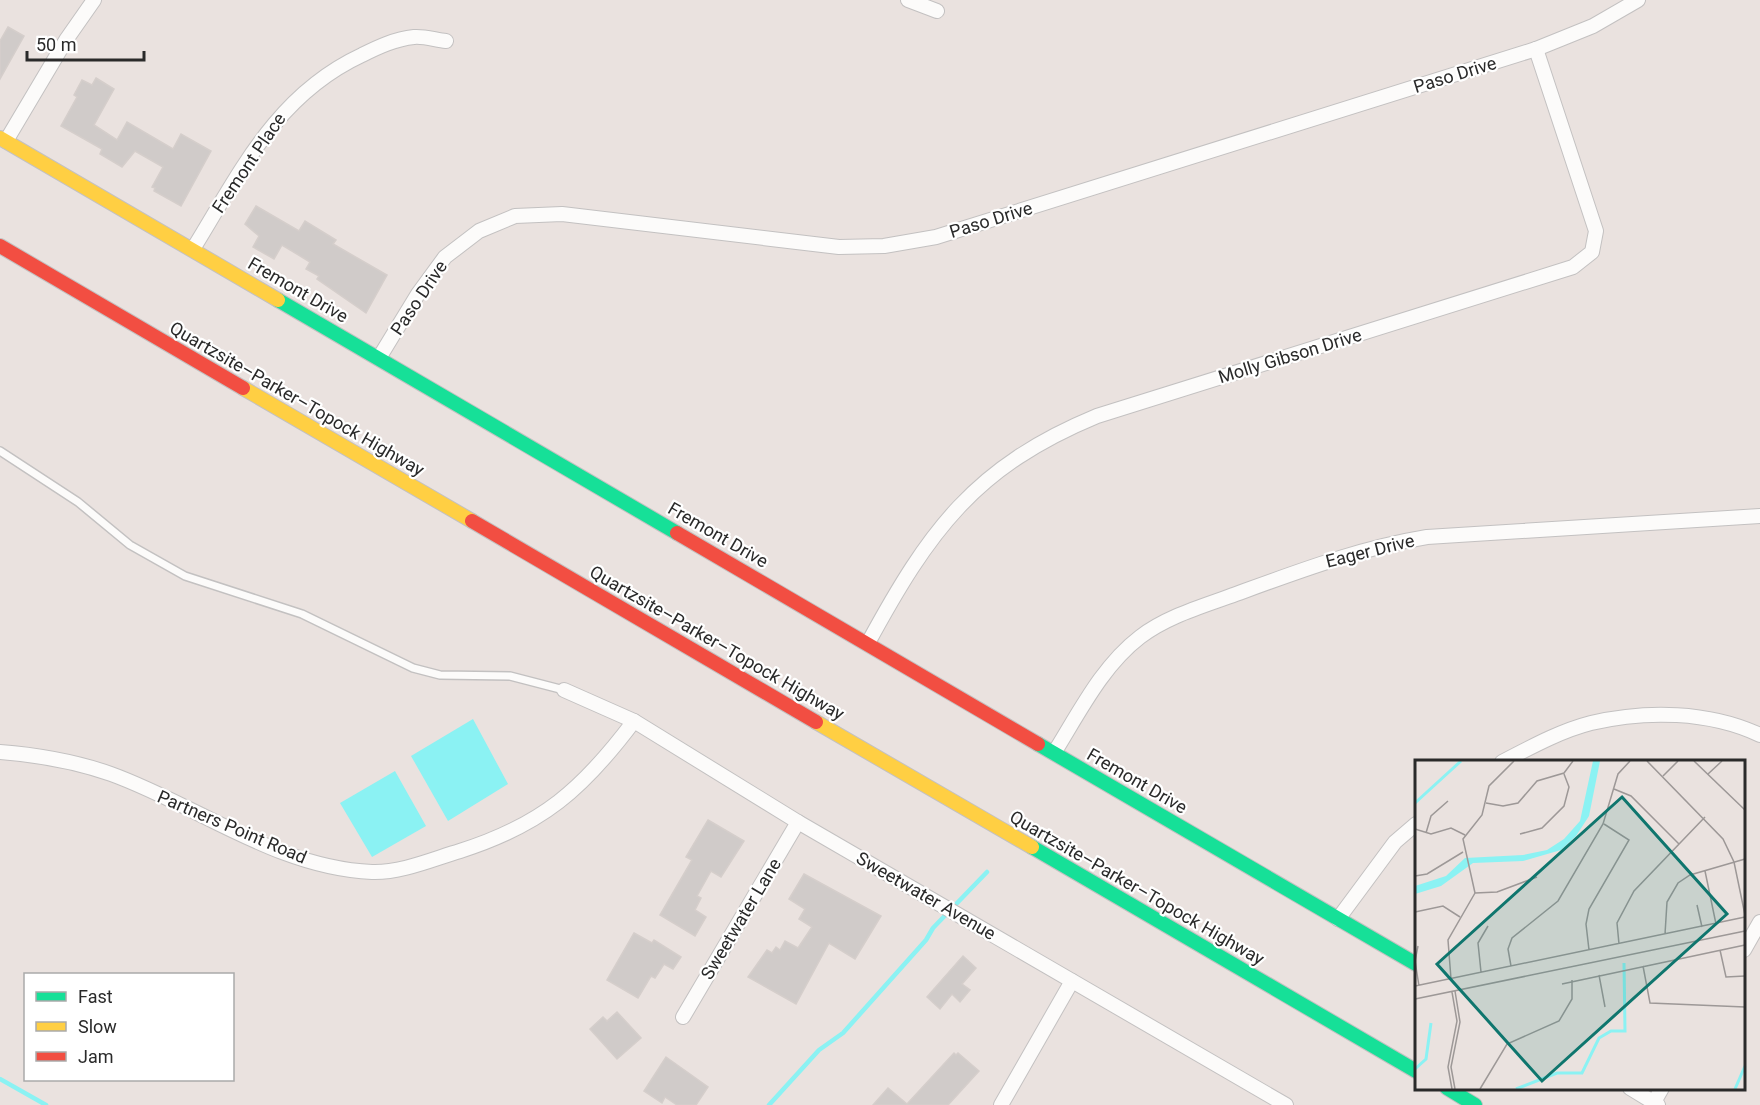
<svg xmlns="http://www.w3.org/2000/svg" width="1760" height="1105" viewBox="0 0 1760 1105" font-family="Roboto,sans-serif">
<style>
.water{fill:#8bf2f3}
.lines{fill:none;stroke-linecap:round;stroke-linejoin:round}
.stream{stroke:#8bf2f3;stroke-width:4.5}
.building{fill:#d0cbc9;stroke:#d5cecb;stroke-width:1.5}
.lane-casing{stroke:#c3c1c1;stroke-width:10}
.street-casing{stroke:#c3c1c1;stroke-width:16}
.fast-casing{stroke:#c3c1c1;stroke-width:16}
.slow-casing{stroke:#c3c1c1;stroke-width:16}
.jam-casing{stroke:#c3c1c1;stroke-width:16}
.lane{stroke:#fcfbfa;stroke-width:7}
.street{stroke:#fcfbfa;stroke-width:14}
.fast{stroke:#16e098;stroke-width:14}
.slow{stroke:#ffcf43;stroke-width:14}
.jam{stroke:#f24e42;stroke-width:14}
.labels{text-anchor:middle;stroke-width:4.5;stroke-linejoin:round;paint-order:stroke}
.street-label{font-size:18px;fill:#2a2a2a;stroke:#fff}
.inset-river{fill:none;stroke:#8bf2f3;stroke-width:3}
.inset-road{fill:none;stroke:#9d9897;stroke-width:1.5}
.view{fill:#0f766e;fill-opacity:0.15;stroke:#0f766e;stroke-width:3}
.inset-edge{fill:none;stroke:#2a2a2a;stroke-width:3}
</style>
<rect width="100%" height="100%" fill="#eae2df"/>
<!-- water -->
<g class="water">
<polygon points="473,719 508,784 448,821 411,756"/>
<polygon points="395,771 426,826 372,857 340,803"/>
</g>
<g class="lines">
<!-- stream -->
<g class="stream">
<polyline points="0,1079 46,1105"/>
<polyline points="769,1105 819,1050 843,1033 926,940 933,928 987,872"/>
</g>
</g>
<!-- building -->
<g class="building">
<polygon points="8,27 24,36 0,79 0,41"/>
<polygon points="96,78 114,89 94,125 117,140 127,122 173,149 181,134 211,151 181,206 154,191 155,188 152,187 163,167 135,151 122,167 100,154 102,149 61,126 77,97 74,95 82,80 92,85"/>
<polygon points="256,206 299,231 305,221 336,240 333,244 387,275 366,313 317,279 319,276 306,269 310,262 282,245 274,259 253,247 259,236 245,224"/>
<polygon points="708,820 744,841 721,877 711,871 697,896 701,898 695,910 706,917 695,936 660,915 692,860 686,857"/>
<polygon points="804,874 881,916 855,959 829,943 796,1004 748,977 767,950 772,953 776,947 780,950 785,941 798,948 812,927 799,919 805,909 789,899"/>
<polygon points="634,933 652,943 654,940 681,957 673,969 664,964 655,978 651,976 638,998 607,980"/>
<polygon points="963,956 976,968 962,984 970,990 960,1002 952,994 940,1009 927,997"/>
<polygon points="617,1012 641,1038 617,1059 590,1029 603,1017 607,1021"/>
<polygon points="954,1053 956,1055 958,1053 979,1071 948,1105 873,1105 888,1088 907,1104"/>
<polygon points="666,1057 708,1087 696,1105 677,1105 665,1097 662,1103 644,1091"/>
</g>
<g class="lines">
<!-- lane casing -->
<g class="lane-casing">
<polyline id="lane" points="0,451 78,502 130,545 185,576 302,614 413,668 440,675 510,676 564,690"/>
</g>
<!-- street casing -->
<g class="street-casing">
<g id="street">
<polyline points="908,0 937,11"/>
<polyline points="6,141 66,40 94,0"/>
<path d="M193,249c47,-76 83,-154 169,-194 16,-8 33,-16 52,-18 10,-1 22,3 32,4"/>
<polyline points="379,358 418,294 445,257 479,231 515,216 562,214 839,247 884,246 936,237 1536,49 1593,26 1638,0"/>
<path d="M868,643c61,-112 106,-176 229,-227l476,-149 19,-15 4,-21 -60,-182"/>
<polyline points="564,690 634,721 798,822 1286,1105"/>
<path d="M0,752c38,3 74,9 111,22 86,31 166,94 261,98 29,1 61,-13 88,-21 82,-26 123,-62 174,-130"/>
<path d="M1054,753c25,-40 48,-87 86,-116 27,-21 64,-31 96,-43 63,-23 124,-46 191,-57l333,-21"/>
<path d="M1502,762c29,-15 58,-31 89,-39 55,-13 118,-12 169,12"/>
<polyline points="1338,919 1395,842 1416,824"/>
<polyline points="1744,950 1760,922"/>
<polyline points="683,1017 798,822"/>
<polyline points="1630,1088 1658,1105"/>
<polyline points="1654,1102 1662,1088"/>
<polyline points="1001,1105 1072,981"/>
</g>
</g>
<!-- fast casing -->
<g class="fast-casing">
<g id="fast">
<polyline points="278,300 677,533"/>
<polyline points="1038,744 1416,964"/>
<polyline points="1032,847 1416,1071"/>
<polyline points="1447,1088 1475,1105"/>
</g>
</g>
<!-- slow casing -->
<g class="slow-casing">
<g id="slow">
<polyline points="0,138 278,300"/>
<polyline points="243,388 472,521"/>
<polyline points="816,722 1032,847"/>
</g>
</g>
<!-- jam casing -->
<g class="jam-casing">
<g id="jam">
<polyline points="0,246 243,388"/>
<polyline points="472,521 816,722"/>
<polyline points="677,533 1038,744"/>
</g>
</g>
<!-- lane -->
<use href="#lane" class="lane"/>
<!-- street -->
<use href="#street" class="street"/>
<!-- fast -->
<use href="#fast" class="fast"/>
<!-- slow -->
<use href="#slow" class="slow"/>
<!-- jam -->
<use href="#jam" class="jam"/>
</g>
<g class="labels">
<!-- street labels -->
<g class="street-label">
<text transform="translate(1455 75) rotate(-17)" y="6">Paso Drive</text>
<text transform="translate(249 163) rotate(-56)" y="6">Fremont Place</text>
<text transform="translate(991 220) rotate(-17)" y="6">Paso Drive</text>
<text transform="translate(298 290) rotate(30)" y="6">Fremont Drive</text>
<text transform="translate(419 298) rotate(-56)" y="6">Paso Drive</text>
<text transform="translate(1290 356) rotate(-17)" y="6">Molly Gibson Drive</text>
<text transform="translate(297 399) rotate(30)" y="6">Quartzsite–Parker–Topock Highway</text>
<text transform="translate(718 535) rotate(30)" y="6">Fremont Drive</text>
<text transform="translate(1370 551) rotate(-14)" y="6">Eager Drive</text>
<text transform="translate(717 643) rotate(30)" y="6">Quartzsite–Parker–Topock Highway</text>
<text transform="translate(1137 781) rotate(30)" y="6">Fremont Drive</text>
<text transform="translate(232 827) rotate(23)" y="6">Partners Point Road</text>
<text transform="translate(1137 888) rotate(30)" y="6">Quartzsite–Parker–Topock Highway</text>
<text transform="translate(926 896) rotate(30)" y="6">Sweetwater Avenue</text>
<text transform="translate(741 919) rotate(-59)" y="6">Sweetwater Lane</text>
</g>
</g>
<!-- overview -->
<g transform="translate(1415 760)">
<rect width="330" height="330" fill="#eae2df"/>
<path d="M178,1h7l-11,55 -13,20 -15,14 -38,11 -50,2 -32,23 -26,8v-8l31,-10 19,-18 58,-3 24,-5 17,-11 16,-18z" fill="#8bf2f3"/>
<path class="inset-river" d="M0,43l46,-42M0,309l11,-10 5,-36M101,329l41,-16h25l17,-35 12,-7h14l-1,-68M320,329l10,-23"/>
<path class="inset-road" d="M232,1l76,78 11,23 11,53M279,1l51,49M293,14l14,-13M248,16l15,-15M199,29l17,7 48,48M71,43l17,3 15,-3 19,-22 27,-8 9,-12M0,69l16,5 20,-6 14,7M11,73l5,-17 17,-15M105,74l22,-6 22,-22 5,-19 -5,-13M290,111l11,53M0,116l12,-2 36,-22M60,133l22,-1 40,-15M282,145l5,22M0,152l28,-6 17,11M250,174l2,-32 11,-19 12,-8 55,-16M204,184l-2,-21 17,-32 71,-74M3,186l-3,15 4,25M174,190l-3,-26 3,-15 40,-69 -25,-16M305,190l6,27 19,-1M96,206l-3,-17 4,-11 46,-37 45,-77 15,-50 12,-13M228,206l7,37 95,4M66,212l-3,-29 10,-17M184,215l6,32M36,219l-3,-39 27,-47 -12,-54 19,-24 7,-29 25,-25M147,224l183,-39M0,226l330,-69M40,231l5,31 -9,45 4,22M37,232l5,29 -9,46 4,22M0,239l330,-68M65,329l27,-45 52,-23 13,-22v-19"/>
<path class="view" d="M207,37l105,117 -185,167 -105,-117z"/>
<rect width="330" height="330" class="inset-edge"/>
</g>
<!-- legend -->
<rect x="24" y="973" width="210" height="108" fill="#ffffff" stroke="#aaaaaa" stroke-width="1.5"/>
<rect x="36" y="992" width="30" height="9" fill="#16e098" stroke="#aaaaaa" stroke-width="1.5"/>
<text x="78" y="1003" font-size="18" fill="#2a2a2a">Fast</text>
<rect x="36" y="1022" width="30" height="9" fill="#ffcf43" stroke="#aaaaaa" stroke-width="1.5"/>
<text x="78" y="1033" font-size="18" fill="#2a2a2a">Slow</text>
<rect x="36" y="1052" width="30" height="9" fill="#f24e42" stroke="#aaaaaa" stroke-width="1.5"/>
<text x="78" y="1063" font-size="18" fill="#2a2a2a">Jam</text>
<!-- scale -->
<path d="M27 51v9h117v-9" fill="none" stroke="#2a2a2a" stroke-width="3"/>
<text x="36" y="51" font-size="18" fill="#2a2a2a" stroke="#ffffff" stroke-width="4.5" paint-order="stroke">50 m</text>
</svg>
